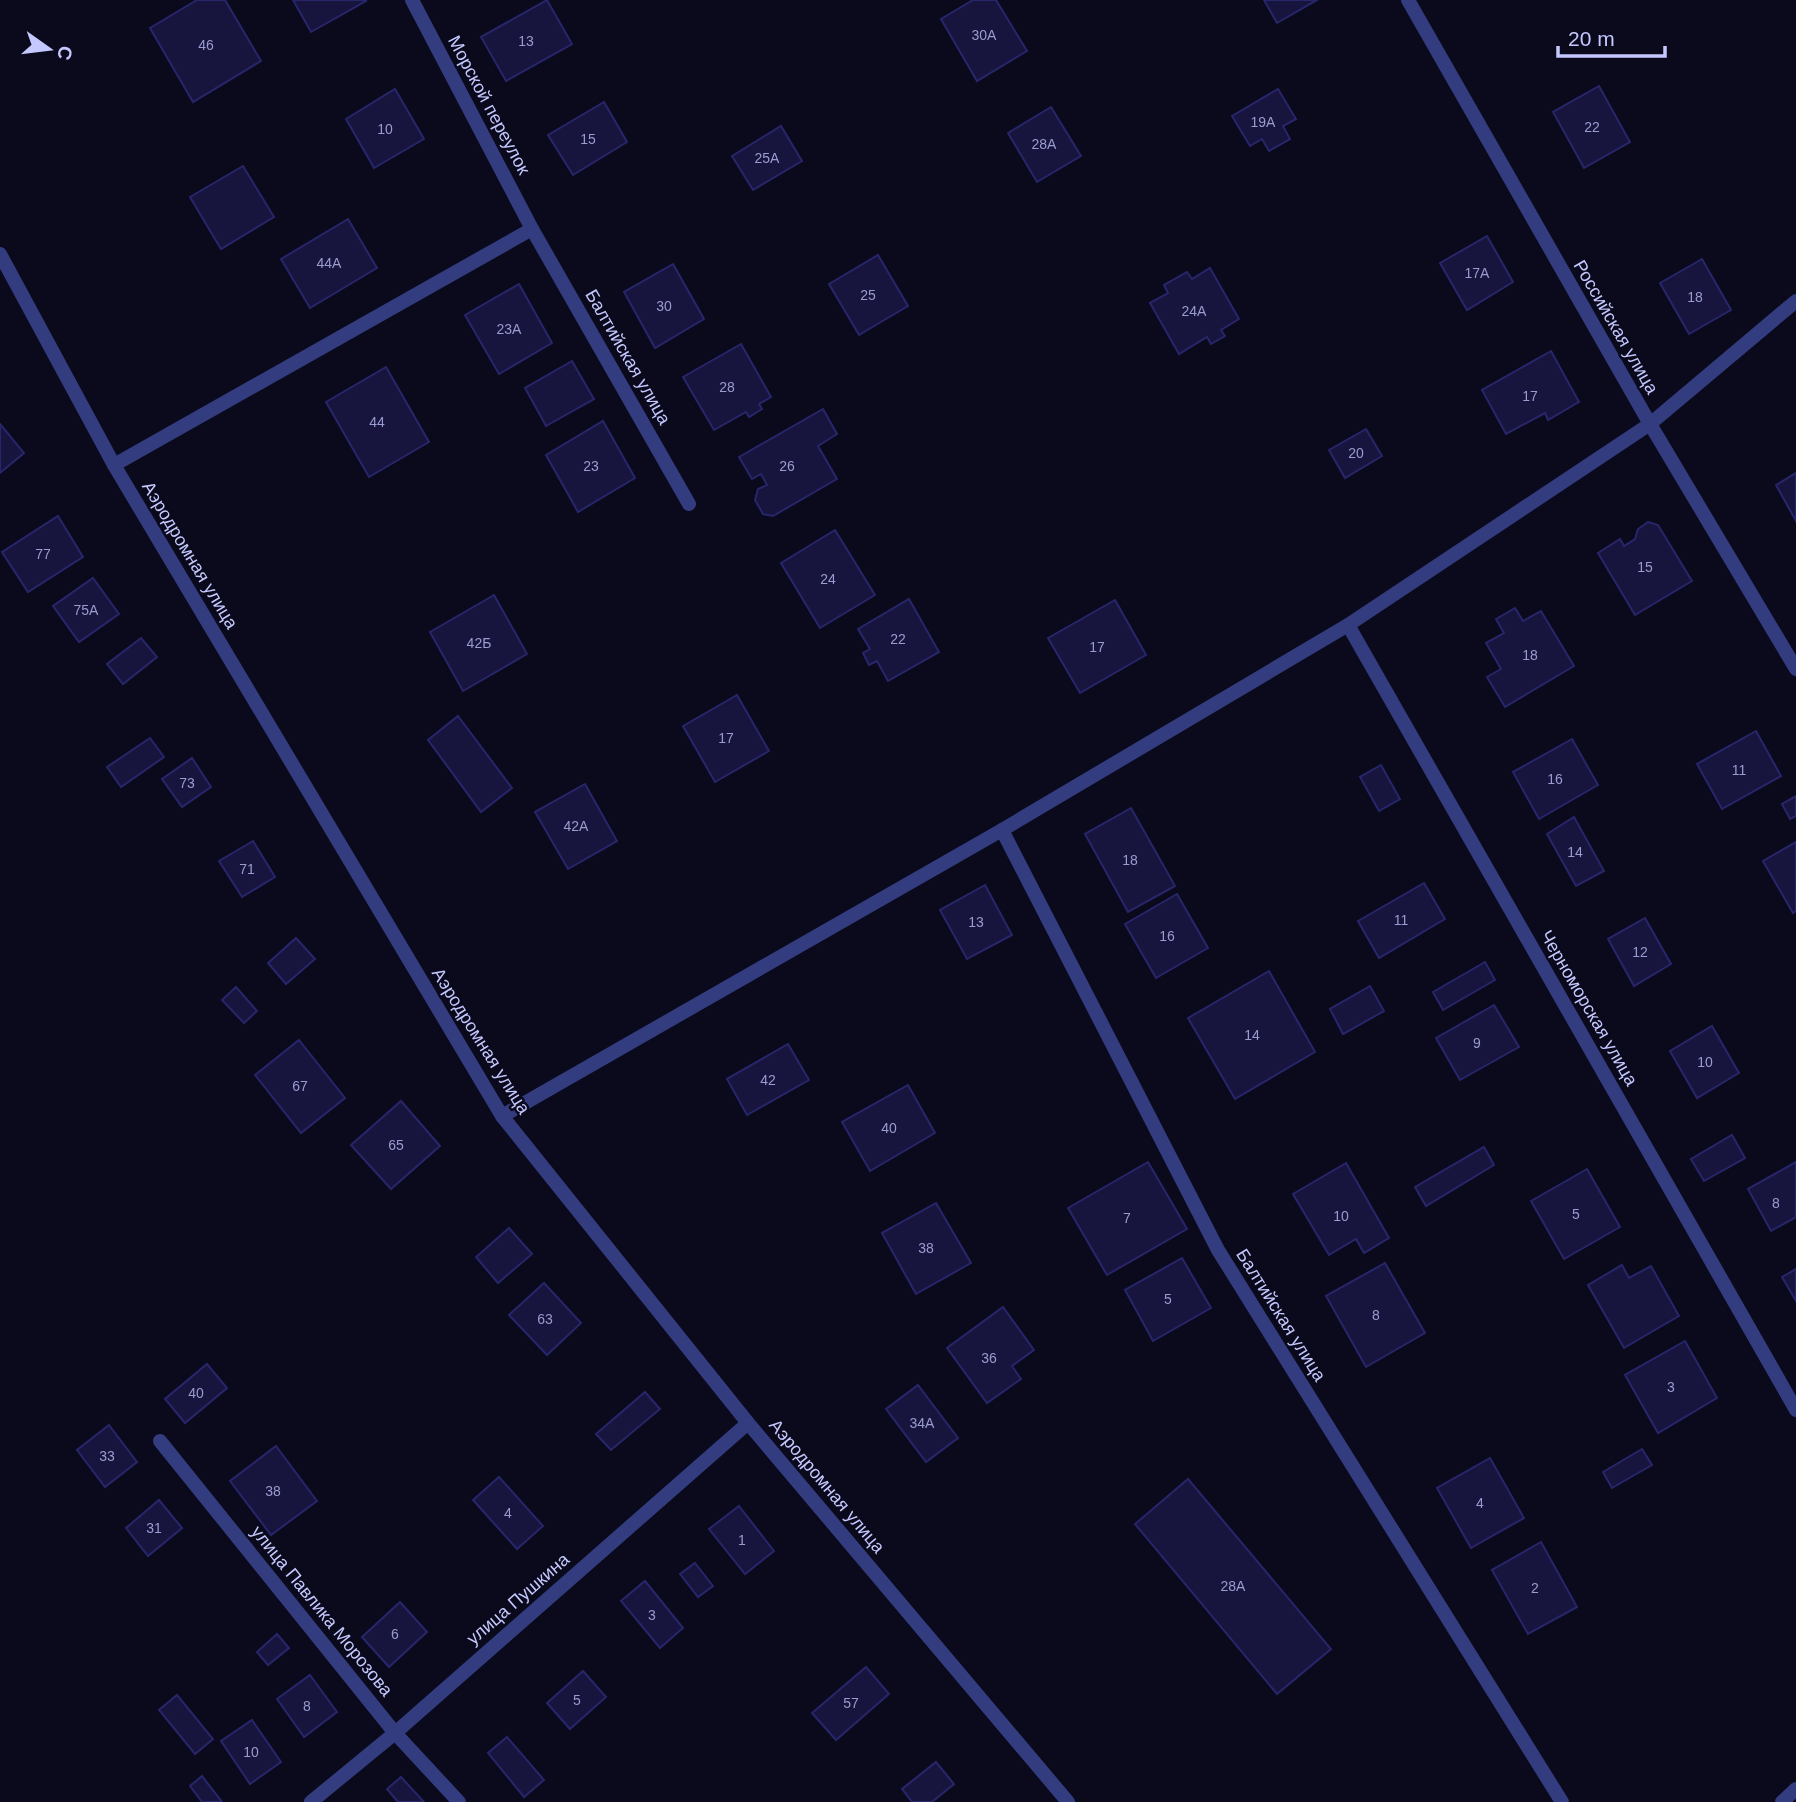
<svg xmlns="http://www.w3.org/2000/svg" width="1796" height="1802" viewBox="0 0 1796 1802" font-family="Helvetica,sans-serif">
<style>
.building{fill:#17153e;stroke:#28266b;stroke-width:2}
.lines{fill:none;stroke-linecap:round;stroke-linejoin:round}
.lane{stroke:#323c7e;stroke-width:14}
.street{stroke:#323c7e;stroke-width:14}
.labels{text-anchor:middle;stroke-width:5;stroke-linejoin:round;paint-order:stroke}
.number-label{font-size:14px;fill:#9a9bcf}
.street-label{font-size:18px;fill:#c5c8ff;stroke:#0a0a1c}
</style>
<rect width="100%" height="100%" fill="#0a0a1c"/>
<!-- building -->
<g class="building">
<polygon points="197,0 225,0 261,61 193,102 150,28"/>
<polygon points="293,0 365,0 366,1 311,32"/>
<polygon points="547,0 572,44 506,81 481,37"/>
<polygon points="973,0 996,0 1027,51 977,81 941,19"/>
<polygon points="1264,0 1317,0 1277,23"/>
<polygon points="1599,86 1630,142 1584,168 1553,112"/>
<polygon points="395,89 424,139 374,168 346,119"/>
<polygon points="1278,89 1296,119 1283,126 1290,139 1269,151 1262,139 1250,146 1232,116"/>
<polygon points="604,102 627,142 573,175 548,135"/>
<polygon points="1051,107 1081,156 1037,182 1008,133"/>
<polygon points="781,126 802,161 753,190 732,156"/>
<polygon points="243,166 274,217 221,249 190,197"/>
<polygon points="348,219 377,268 310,308 281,259"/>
<polygon points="1487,236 1513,282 1467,310 1440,263"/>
<polygon points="878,255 908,306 859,335 829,284"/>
<polygon points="1702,259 1731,310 1689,334 1660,283"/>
<polygon points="673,264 704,319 655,348 624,292"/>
<polygon points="1210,268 1239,319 1221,330 1225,336 1211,344 1207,337 1179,354 1150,303 1168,293 1164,285 1187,272 1192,279"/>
<polygon points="519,284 552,343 499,374 465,315"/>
<polygon points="741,344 771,397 759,404 762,409 749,417 746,412 714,430 683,377"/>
<polygon points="1551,351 1579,402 1548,420 1545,413 1506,434 1482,390"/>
<polygon points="572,361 594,399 546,426 525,388"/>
<polygon points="386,367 429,442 369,477 326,402"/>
<polygon points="823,409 837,434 818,446 837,479 773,516 763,514 755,500 758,489 767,485 761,474 752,479 739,457"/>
<polygon points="603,421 635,478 578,512 546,455"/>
<polygon points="0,424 24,453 0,473"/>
<polygon points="1366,429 1382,456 1345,478 1329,450"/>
<polygon points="1796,473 1796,521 1776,485"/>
<polygon points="58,516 83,557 28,592 2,552"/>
<polygon points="1648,522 1658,525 1692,581 1635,615 1598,553 1620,539 1624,546 1635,539 1638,529"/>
<polygon points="835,530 875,595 820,628 781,563"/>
<polygon points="93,578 119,614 79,642 53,606"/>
<polygon points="494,595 527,654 463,691 430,632"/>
<polygon points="909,599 939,652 888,681 877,661 869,665 863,653 870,649 858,629"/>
<polygon points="1115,600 1146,655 1080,693 1048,638"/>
<polygon points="1515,608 1523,621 1541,611 1574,666 1505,707 1487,677 1501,669 1486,643 1504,633 1496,619"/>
<polygon points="141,638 157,657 123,684 107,664"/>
<polygon points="737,695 769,751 715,782 683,726"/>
<polygon points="458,716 512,788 481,812 428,740"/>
<polygon points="1756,731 1781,776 1722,809 1697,764"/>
<polygon points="150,738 164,757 121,787 107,767"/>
<polygon points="1572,739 1598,785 1539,819 1513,772"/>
<polygon points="192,758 211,787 182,807 162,779"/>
<polygon points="1381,765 1400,799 1379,811 1360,777"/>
<polygon points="585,784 617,841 568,869 535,812"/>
<polygon points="1796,796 1796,816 1790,819 1782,804"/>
<polygon points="1131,808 1175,886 1128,912 1085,834"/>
<polygon points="1574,817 1604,871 1576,886 1547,834"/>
<polygon points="253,841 275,877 242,897 219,861"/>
<polygon points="1796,842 1796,911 1793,913 1763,861"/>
<polygon points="1424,883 1445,919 1379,958 1358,921"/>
<polygon points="985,885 1012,935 967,959 940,910"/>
<polygon points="1177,894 1208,948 1156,978 1125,924"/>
<polygon points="1645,918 1671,964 1634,986 1608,939"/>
<polygon points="296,938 315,959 286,984 268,963"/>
<polygon points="1485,962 1495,980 1443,1010 1433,992"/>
<polygon points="1269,971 1315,1052 1235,1099 1188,1018"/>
<polygon points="1370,986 1384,1011 1343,1034 1330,1009"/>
<polygon points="236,987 257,1011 244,1023 222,1000"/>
<polygon points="1494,1005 1519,1047 1460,1080 1436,1038"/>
<polygon points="1712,1026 1739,1073 1697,1098 1670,1051"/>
<polygon points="299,1040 345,1098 301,1133 255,1075"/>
<polygon points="788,1044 809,1080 747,1115 727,1079"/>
<polygon points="908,1085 935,1133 870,1171 842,1122"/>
<polygon points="401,1101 440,1146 391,1189 351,1145"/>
<polygon points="1732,1135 1745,1158 1704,1181 1691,1159"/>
<polygon points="1484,1147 1494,1165 1426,1206 1415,1187"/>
<polygon points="1148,1162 1187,1229 1107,1275 1068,1208"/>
<polygon points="1796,1162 1796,1217 1771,1231 1748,1189"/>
<polygon points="1346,1163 1389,1238 1364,1253 1356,1239 1329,1255 1293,1194"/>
<polygon points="1587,1169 1620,1227 1564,1259 1531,1201"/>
<polygon points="936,1203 971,1263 916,1294 882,1233"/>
<polygon points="509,1228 532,1254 498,1283 476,1257"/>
<polygon points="1182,1258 1211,1308 1153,1341 1125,1290"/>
<polygon points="1385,1263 1425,1333 1366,1367 1326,1296"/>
<polygon points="1622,1265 1629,1278 1651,1266 1679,1316 1624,1348 1588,1285"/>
<polygon points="1796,1269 1796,1301 1782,1277"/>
<polygon points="544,1283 581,1323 547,1355 509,1315"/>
<polygon points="1003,1307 1034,1350 1012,1366 1021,1379 987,1403 947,1348"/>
<polygon points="1685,1341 1717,1398 1658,1433 1625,1375"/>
<polygon points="207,1364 227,1388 185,1423 165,1399"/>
<polygon points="918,1385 958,1438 926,1462 886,1409"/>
<polygon points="645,1392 660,1409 611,1450 596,1434"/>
<polygon points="109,1425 137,1462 105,1487 77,1450"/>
<polygon points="276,1446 317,1501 271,1535 230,1481"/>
<polygon points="1642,1449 1652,1465 1612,1488 1603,1472"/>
<polygon points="1490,1458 1524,1518 1471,1548 1437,1488"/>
<polygon points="499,1477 543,1526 517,1549 473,1500"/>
<polygon points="1188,1479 1331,1649 1277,1694 1135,1524"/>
<polygon points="159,1500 182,1528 148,1556 126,1528"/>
<polygon points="739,1506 774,1551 745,1574 709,1529"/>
<polygon points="1541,1542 1577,1607 1528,1634 1492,1570"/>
<polygon points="695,1563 713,1586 698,1597 680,1574"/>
<polygon points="645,1581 683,1628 660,1648 621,1601"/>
<polygon points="400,1602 427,1632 389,1667 362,1637"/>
<polygon points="277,1634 289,1648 268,1665 257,1652"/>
<polygon points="866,1667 889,1694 836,1740 812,1713"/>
<polygon points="583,1671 606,1697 570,1729 547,1703"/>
<polygon points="310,1675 337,1712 304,1737 277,1699"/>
<polygon points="177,1695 213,1739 195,1754 159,1710"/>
<polygon points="252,1720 281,1762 250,1784 221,1741"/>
<polygon points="507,1737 544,1780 524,1797 488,1753"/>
<polygon points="936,1762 954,1784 932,1802 912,1802 902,1789"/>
<polygon points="202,1776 222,1802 202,1802 190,1786"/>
<polygon points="401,1777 424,1802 398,1802 387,1789"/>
</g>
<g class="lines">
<!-- lane -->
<polyline class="lane" points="502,1116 1002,830 1348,625 1650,424 1796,301"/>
<!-- street -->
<g class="street">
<polyline points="412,0 532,229 689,504"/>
<polyline points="1408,0 1650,424 1796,669"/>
<polyline points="0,254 114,465 502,1116 748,1423 1068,1802"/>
<polyline points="114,465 532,229"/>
<polyline points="1348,625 1796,1410"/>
<polyline points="1002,830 1218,1250 1562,1802"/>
<polyline points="160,1441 395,1733 459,1802"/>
<polyline points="311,1802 395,1733 748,1423"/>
<polyline points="1782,1802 1796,1789"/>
</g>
</g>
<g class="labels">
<!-- number labels -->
<g class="number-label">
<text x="984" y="40">30А</text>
<text x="526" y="46">13</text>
<text x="206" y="50">46</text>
<text x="1263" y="127">19А</text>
<text x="1592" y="132">22</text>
<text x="385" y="134">10</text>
<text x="588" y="144">15</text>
<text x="1044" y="149">28А</text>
<text x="767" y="163">25А</text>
<text x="329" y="268">44А</text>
<text x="1477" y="278">17А</text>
<text x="868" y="300">25</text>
<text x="1695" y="302">18</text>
<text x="664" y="311">30</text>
<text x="1194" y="316">24А</text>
<text x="509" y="334">23А</text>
<text x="727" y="392">28</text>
<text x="1530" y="401">17</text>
<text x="377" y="427">44</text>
<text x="1356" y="458">20</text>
<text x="591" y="471">23</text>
<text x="787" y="471">26</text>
<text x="43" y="559">77</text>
<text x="1645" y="572">15</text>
<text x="828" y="584">24</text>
<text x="86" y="615">75А</text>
<text x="898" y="644">22</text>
<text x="479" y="648">42Б</text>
<text x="1097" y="652">17</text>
<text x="1530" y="660">18</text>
<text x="726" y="743">17</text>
<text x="1739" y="775">11</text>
<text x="1555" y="784">16</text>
<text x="187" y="788">73</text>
<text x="576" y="831">42А</text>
<text x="1575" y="857">14</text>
<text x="1130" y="865">18</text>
<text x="247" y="874">71</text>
<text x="1401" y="925">11</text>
<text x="976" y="927">13</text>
<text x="1167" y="941">16</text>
<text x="1640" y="957">12</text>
<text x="1252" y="1040">14</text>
<text x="1477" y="1048">9</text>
<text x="1705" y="1067">10</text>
<text x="768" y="1085">42</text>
<text x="300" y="1091">67</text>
<text x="889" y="1133">40</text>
<text x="396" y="1150">65</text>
<text x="1776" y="1208">8</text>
<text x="1576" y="1219">5</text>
<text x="1341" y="1221">10</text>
<text x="1127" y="1223">7</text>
<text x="926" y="1253">38</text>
<text x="1168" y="1304">5</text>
<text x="1376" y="1320">8</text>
<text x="545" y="1324">63</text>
<text x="989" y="1363">36</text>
<text x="1671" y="1392">3</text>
<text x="196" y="1398">40</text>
<text x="922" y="1428">34А</text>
<text x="107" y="1461">33</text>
<text x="273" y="1496">38</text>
<text x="1480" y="1508">4</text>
<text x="508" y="1518">4</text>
<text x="154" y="1533">31</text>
<text x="742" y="1545">1</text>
<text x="1233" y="1591">28А</text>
<text x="1535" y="1593">2</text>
<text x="652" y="1620">3</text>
<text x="395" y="1639">6</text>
<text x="577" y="1705">5</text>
<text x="851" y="1708">57</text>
<text x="307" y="1711">8</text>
<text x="251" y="1757">10</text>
</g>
<!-- street labels -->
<g class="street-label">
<text transform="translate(489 105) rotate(62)" y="6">Морской переулок</text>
<text transform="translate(1616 327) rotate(60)" y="6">Российская улица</text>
<text transform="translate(628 357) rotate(60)" y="6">Балтийская улица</text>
<text transform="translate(190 555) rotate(59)" y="6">Аэродромная улица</text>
<text transform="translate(1589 1008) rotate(60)" y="6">Черноморская улица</text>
<text transform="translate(481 1041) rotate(58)" y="6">Аэродромная улица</text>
<text transform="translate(1281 1315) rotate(58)" y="6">Балтийская улица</text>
<text transform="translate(827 1486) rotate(50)" y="6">Аэродромная улица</text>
<text transform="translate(518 1599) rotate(-41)" y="6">улица Пушкина</text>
<text transform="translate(322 1611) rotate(51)" y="6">улица Павлика Морозова</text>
</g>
</g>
<!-- north arrow -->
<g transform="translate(49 49) rotate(104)" stroke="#0a0a1c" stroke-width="5" paint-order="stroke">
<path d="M0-5L12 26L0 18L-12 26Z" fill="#c5c8ff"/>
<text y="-10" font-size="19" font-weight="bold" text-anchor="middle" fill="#c5c8ff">С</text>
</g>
<!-- scale -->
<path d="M1558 46v10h107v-10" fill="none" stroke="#c5c8ff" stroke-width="3.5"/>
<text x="1568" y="46" font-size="21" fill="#c5c8ff" stroke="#0a0a1c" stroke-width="5" paint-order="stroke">20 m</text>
</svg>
